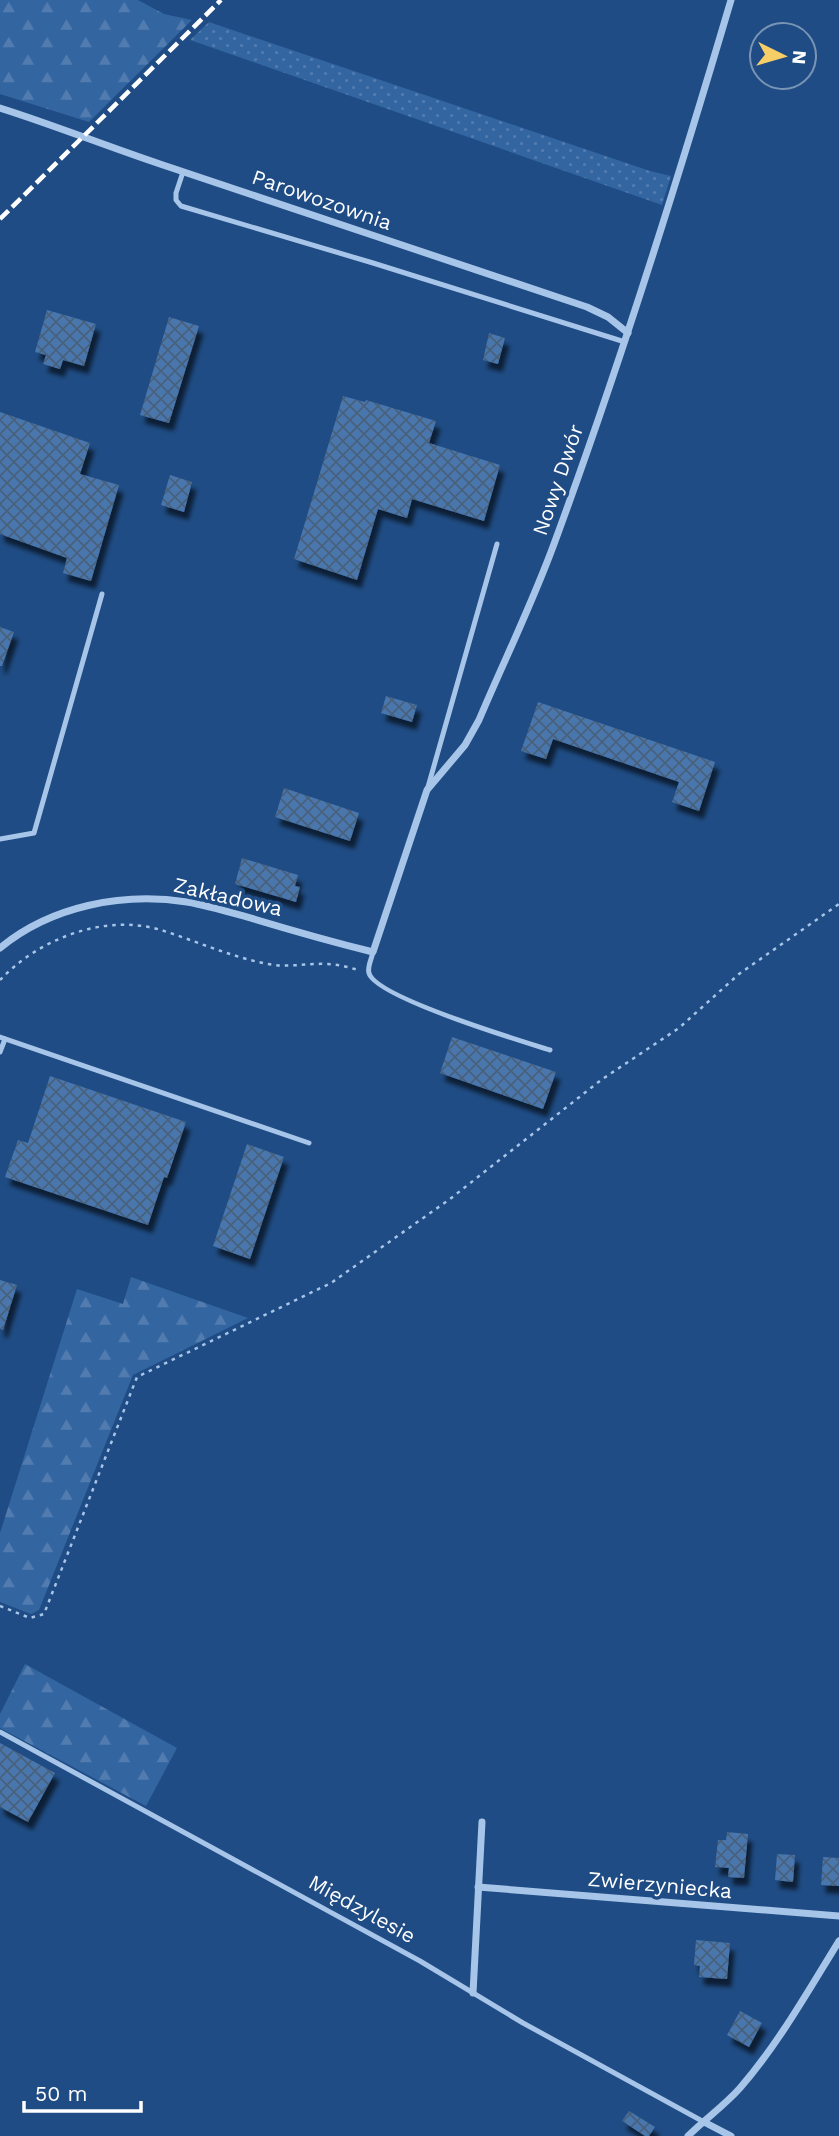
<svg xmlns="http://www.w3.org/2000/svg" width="839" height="2136" viewBox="0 0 839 2136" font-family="'Work Sans',sans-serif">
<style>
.grass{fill:url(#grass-dots)}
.forest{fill:url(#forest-firs)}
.building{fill:url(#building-cross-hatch);filter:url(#shadow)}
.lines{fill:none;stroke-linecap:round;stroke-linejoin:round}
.path{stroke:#a7c5e9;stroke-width:2.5;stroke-dasharray:3.5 5;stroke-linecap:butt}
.service{stroke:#a7c5e9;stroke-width:5}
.minor{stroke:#a7c5e9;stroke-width:7}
.rail{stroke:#fff;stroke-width:4.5;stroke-dasharray:12 5;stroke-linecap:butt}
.labels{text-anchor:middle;stroke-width:7;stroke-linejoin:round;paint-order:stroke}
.street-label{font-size:21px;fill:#fff;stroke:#1f4c84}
</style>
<defs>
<pattern id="grass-dots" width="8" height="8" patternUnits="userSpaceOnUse" patternTransform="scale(1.75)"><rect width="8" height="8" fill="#3365a1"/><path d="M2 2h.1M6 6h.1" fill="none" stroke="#527caf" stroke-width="1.8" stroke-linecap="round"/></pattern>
<pattern id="forest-firs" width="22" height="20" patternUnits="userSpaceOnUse" patternTransform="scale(1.75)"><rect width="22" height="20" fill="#3365a1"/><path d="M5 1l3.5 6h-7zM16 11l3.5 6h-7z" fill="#527caf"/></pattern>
<pattern id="building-cross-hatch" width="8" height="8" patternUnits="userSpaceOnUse" patternTransform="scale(1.75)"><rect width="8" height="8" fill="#4876ac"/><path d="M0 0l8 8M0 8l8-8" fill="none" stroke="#4a617c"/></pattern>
<filter id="shadow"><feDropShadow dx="4.5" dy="8" stdDeviation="2" flood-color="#0009"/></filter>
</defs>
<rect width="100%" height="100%" fill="#1f4c84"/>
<!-- grass -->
<polygon class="grass" points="209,22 650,171 671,176 662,205 190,40"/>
<!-- forest -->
<g class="forest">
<polygon points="0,0 138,0 164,14 192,20 89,122 0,94"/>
<polygon points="131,1277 248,1318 133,1375 39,1610 31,1614 0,1602 0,1533 77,1289 123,1304"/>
<polygon points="25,1664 177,1748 146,1806 0,1728 0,1714"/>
</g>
<!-- building -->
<g class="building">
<polygon points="47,310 96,324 84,366 63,360 60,369 43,364 46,355 35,352"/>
<polygon points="169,317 199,326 169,423 140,415"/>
<polygon points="489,333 505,338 498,364 483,360"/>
<polygon points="343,396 365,402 366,400 436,421 429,443 500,465 484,521 412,499 407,518 378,509 357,580 294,559"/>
<polygon points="0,412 90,443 80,474 119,485 91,581 63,573 67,558 0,534"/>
<polygon points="170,475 192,482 184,512 161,505"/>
<polygon points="0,627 14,632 2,666 0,666"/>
<polygon points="386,696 417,705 412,722 381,713"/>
<polygon points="538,702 715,762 699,811 672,802 679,782 553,739 546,759 521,751"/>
<polygon points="284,788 359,813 350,841 275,817"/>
<polygon points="242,858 298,875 295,886 300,887 296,902 235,884"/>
<polygon points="452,1037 556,1072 543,1109 440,1073"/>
<polygon points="50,1076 186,1122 167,1178 164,1177 148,1225 5,1177 18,1140 28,1143"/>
<polygon points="247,1144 284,1157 250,1259 213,1246"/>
<polygon points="0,1280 17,1285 3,1330 0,1329"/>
<polygon points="0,1743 55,1773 28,1822 0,1807"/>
<polygon points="727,1832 748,1834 744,1878 728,1877 729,1868 715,1867 718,1840 726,1840"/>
<polygon points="777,1854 795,1855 793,1882 775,1880"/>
<polygon points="823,1857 839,1858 839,1886 821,1885"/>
<polygon points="696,1940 730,1943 727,1979 699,1977 700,1966 694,1965"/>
<polygon points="740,2011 762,2023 749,2047 727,2035"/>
<polygon points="629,2111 655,2127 649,2136 645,2136 622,2121"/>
</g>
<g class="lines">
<!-- path -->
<g class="path">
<path d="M0,980c39,-41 104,-67 161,-50 35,11 70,27 107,34 19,4 39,-1 59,0 10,0 21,3 31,6"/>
<polyline points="0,1606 30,1618 44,1614 137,1377 331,1283 450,1199 601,1080 679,1028 739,974 839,904"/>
</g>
<!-- service -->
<g class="service">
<polyline points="183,172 176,193 176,200 181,206 373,263 625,342"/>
<polyline points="428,787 497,544"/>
<polyline points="0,839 34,833 102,594"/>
<path d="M373,952c-1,6 -6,15 -4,21 6,24 152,68 181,77"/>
<polyline points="0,1037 309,1143"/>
<polyline points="0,1052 5,1039"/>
<polyline points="0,1732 420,1961 523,2023 704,2122"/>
</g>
<!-- minor -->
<g class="minor">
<path d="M0,108c54,17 106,38 160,56 142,48 285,95 427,143l21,10 20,16"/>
<path d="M0,948c51,-42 122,-56 187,-46 23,4 45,11 67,17 40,12 79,23 119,33l54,-162 38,-45 14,-25c25,-59 53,-116 75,-176 66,-179 123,-361 177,-544"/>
<polyline points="478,1887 839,1916"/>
<polyline points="473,1993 482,1822"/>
<polyline points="704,2122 731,2136"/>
<path d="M688,2136c17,-17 36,-30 52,-48 39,-45 68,-97 99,-147"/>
</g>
<!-- rail -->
<polyline class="rail" points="0,219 221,0"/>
</g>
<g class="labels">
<!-- street labels -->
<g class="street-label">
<text transform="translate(322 200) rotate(19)" y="7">Parowozownia</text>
<text transform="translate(558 480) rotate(-71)" y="7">Nowy Dwór</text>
<text transform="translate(228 897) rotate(13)" y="7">Zakładowa</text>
<text transform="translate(660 1885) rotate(5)" y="7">Zwierzyniecka</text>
<text transform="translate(362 1909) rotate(29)" y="7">Międzylesie</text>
</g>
</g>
<!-- north arrow -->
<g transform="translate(783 56) rotate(95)"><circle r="33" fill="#1f4c84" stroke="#7994b5" stroke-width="2"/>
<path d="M0-5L12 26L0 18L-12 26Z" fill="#f7cd67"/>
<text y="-10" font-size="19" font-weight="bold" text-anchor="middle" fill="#ffffff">N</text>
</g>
<!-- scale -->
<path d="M24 2101v10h117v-10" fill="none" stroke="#ffffff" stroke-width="3.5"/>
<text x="35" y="2101" font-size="21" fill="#ffffff" stroke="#1f4c84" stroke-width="5" paint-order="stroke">50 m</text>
</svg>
